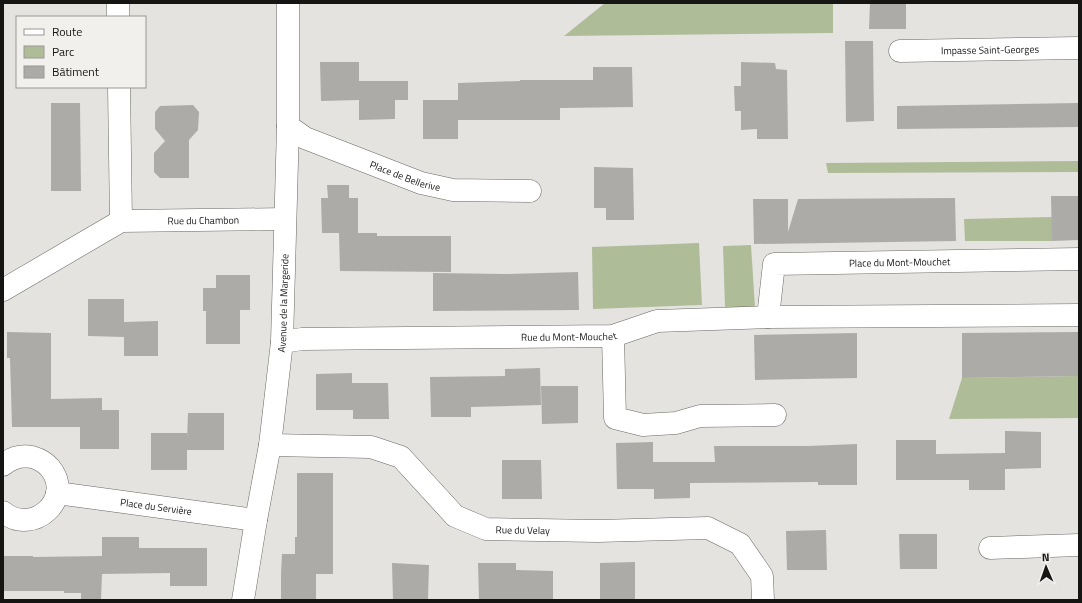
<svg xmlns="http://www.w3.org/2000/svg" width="1082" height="603" viewBox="0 0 1082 603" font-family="'Titillium Web',sans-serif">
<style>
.green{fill:#aebd98}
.building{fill:#adaba8}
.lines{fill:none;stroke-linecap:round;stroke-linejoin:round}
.minor-casing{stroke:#696865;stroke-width:23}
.minor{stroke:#fff;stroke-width:22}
.labels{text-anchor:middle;stroke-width:3;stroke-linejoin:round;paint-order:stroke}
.street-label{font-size:10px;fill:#151514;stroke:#f2f0ed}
</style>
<rect width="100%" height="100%" fill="#e5e3e0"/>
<!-- green -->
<g class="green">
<polygon points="605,3 833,3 833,33 564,36"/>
<polygon points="1079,161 1079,172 828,173 826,163"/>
<polygon points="1052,217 1052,241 965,241 964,219"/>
<polygon points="699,243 702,305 593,309 592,247"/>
<polygon points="751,245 755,307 725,307 723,246"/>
<polygon points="1079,376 1079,418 949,419 962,378"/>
</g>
<!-- building -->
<g class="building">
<polygon points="870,3 906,3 906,29 869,29"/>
<polygon points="845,41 873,41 874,121 846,122"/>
<polygon points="320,62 359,62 359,81 408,81 408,100 395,100 395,119 359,120 359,100 321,101"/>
<polygon points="741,62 775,63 776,69 787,70 788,139 757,139 757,129 741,130 741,111 735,111 734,86 741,86"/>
<polygon points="593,67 632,67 633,107 560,108 560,120 458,120 458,139 423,139 423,100 458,100 458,83 520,81 520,80 593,80"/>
<polygon points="51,103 80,103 81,191 51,191"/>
<polygon points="1079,103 1079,127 897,129 897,106"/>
<polygon points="193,105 199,112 198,130 189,140 189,178 160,178 154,172 154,153 165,141 155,129 155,112 160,106"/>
<polygon points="594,167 633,168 634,220 606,220 606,208 594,208"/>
<polygon points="327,185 349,185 349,198 358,198 358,233 341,233 377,233 377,236 451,236 451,272 340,271 339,233 322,233 321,198 328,198"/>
<polygon points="1051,196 1079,196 1079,240 1052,241"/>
<polygon points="955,198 956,241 754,244 753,199 788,199 788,232 798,199"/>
<polygon points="578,272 579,310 433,311 433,273 506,274"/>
<polygon points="216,275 250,275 250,310 240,310 240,344 206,344 206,311 203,311 203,288 216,288"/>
<polygon points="88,299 124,299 124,322 158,321 158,356 124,356 124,337 88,336"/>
<polygon points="7,332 51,333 51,399 102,398 102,410 119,410 119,449 80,449 80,427 12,427 10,358 7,358"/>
<polygon points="1079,332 1079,376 962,378 962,333"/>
<polygon points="857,333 857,378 755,380 754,335"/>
<polygon points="540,368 541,405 471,407 471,417 431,417 430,377 505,376 505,369"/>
<polygon points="352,373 352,383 388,383 389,419 353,419 353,410 316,410 316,374"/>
<polygon points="541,386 578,386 578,423 542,424"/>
<polygon points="188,413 224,413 224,450 187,450 187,470 151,470 151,433 187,433 187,439"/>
<polygon points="1005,431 1041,432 1041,468 1005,469 1005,490 969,490 969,480 896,480 896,440 936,440 936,454 1005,453 1005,459"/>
<polygon points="653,442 653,462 715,462 714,446 808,446 857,444 857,485 818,485 818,482 690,483 690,498 654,499 654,489 617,489 616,443"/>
<polygon points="502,460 541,460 542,499 502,499"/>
<polygon points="297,473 333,473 333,574 316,574 316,600 281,600 281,574 282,554 295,554 295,537 297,537"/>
<polygon points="826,530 827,570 787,570 786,531"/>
<polygon points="899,534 937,534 937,569 900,569"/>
<polygon points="102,537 139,537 139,548 207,548 207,586 170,586 170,573 102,574 101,600 81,600 81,593 64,593 64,591 3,591 3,556 33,556 33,557 102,556"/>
<polygon points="635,562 635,600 600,600 600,563"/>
<polygon points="392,563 429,565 428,600 393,600"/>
<polygon points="478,563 516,563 516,570 553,571 553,600 479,600"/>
</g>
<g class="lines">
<!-- minor casing -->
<g class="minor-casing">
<g id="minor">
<polyline points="118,3 118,17"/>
<path id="s1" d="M900,51l179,-3"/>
<polyline points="119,87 121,221"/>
<path id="s2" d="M288,126l17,12 116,45 32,7 77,1"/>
<path id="s3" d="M3,290l118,-69 164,-2"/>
<path id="s4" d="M768,317l6,-53 305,-5"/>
<polyline points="613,336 615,418 643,425 676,423 700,416 775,415"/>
<path id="s5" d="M282,342l20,-3 311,-3 44,-15 111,-4 311,-2"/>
<path id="s6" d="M270,445l101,2 30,10 54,59 31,13 112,2 110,-3 32,16 22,32 1,24"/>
<path d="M3,465c8,-7 18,-10 29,-8 7,2 13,5 18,11 25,30 -17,69 -47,44"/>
<path id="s7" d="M57,493l199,27"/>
<polyline points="990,548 1079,545"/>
<path id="s8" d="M243,600l13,-80 14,-75 12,-103 6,-216v-123"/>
</g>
</g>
<!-- minor -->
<use href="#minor" class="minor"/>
</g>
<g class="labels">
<!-- street labels -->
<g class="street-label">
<text dy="4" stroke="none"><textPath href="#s1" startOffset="90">Impasse Saint-Georges</textPath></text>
<text dy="4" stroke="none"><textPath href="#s2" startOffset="128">Place de Bellerive</textPath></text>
<text dy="4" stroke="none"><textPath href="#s3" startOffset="219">Rue du Chambon</textPath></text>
<text dy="4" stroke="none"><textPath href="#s4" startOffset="179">Place du Mont-Mouchet</textPath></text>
<text dy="4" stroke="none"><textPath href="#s8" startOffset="300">Avenue de la Margeride</textPath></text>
<text dy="4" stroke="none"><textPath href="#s5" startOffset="287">Rue du Mont-Mouchet</textPath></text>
<text dy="4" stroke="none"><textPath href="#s7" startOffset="100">Place du Servière</textPath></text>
<text dy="4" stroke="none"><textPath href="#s6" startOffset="283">Rue du Velay</textPath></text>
</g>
</g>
<!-- border -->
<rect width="1082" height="603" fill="none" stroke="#151514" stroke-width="8"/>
<!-- legend -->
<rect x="16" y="16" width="130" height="72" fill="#f2f0ed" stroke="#9a9896"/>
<rect x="24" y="29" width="20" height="6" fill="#ffffff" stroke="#9a9896"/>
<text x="52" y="36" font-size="12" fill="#151514">Route</text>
<rect x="24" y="46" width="20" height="12" fill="#aebd98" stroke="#9a9896"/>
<text x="52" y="56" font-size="12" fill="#151514">Parc</text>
<rect x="24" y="66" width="20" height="12" fill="#adaba8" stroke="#9a9896"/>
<text x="52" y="76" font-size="12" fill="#151514">Bâtiment</text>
<!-- north arrow -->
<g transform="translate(1046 567) rotate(358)" stroke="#f2f0ed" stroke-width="3" paint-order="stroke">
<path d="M0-3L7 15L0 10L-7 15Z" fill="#151514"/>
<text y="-6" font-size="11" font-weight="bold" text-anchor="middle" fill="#151514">N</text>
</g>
</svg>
